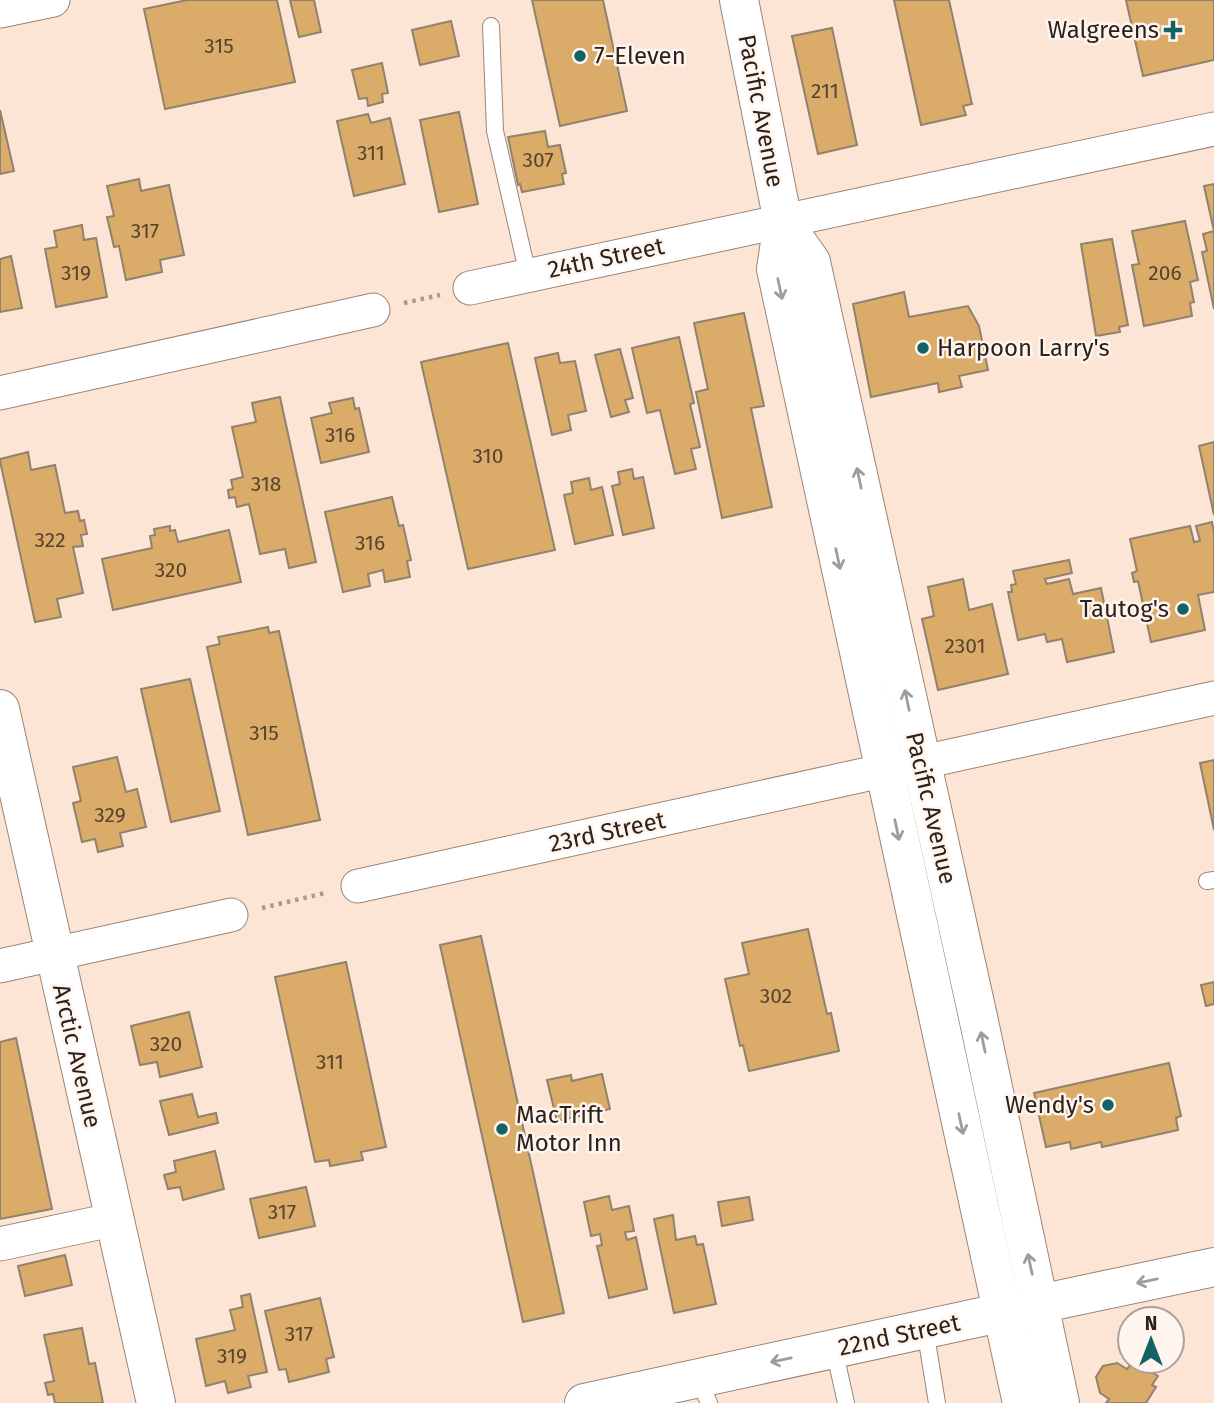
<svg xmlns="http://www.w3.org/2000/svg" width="1214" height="1403" viewBox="0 0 1214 1403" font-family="'Fira Sans',sans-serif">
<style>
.building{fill:#daab69;stroke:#91826e;stroke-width:2}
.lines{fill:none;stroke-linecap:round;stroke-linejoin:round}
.lane-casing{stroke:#9b8576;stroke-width:18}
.street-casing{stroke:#9b8576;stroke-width:35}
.secondary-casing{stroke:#9b8576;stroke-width:40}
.highway-casing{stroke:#9b8576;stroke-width:40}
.path{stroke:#ab998d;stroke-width:4.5;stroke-dasharray:3.5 5;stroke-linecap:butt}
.lane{stroke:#fff;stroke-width:16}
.street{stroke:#fff;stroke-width:33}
.secondary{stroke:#fff;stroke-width:38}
.highway{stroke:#fff;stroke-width:38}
.oneway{stroke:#a09c99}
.poi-dot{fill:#136364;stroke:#fff5ee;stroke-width:2.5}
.labels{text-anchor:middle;stroke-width:5;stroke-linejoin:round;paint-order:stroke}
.number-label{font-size:21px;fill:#57442f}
.poi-label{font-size:24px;fill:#2b221c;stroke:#fff5ee;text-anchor:end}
.street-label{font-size:24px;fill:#2b221c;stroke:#fff5ee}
</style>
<rect width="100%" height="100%" fill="#fce5d4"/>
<!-- building -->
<g class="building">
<polygon points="187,0 277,0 295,82 165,109 144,9"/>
<polygon points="290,0 314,0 321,32 299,37"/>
<polygon points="532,0 603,0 627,111 560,126"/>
<polygon points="894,0 949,0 972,104 963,106 966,115 921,125"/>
<polygon points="1126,0 1214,0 1214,60 1143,76"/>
<polygon points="451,21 459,56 420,65 412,30"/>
<polygon points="832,28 857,145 818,154 792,36"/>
<polygon points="382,63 388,93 382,94 383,102 368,106 367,98 359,99 352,70"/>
<polygon points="0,110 14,171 0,174"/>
<polygon points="459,112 478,204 439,212 420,120"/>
<polygon points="368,114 371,123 390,118 405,184 354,196 337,121"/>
<polygon points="545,131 548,147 560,145 566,173 562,174 564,184 522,192 520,184 518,185 508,137"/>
<polygon points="139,179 141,191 169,185 184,255 160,260 162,272 126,280 119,246 114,247 107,217 114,216 107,186"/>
<polygon points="1214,184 1214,231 1204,186"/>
<polygon points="1185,221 1198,280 1190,282 1194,302 1190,303 1192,316 1144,326 1132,265 1139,264 1132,231"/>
<polygon points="82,225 84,240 96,238 107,297 56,307 45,249 57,247 54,231"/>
<polygon points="1214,231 1214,309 1202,252 1207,251 1203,234"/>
<polygon points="1112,239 1128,325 1119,327 1120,332 1096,336 1081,244"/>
<polygon points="11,256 22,308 0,312 0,259"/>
<polygon points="904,292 909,317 968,306 979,326 988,370 959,376 962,387 939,392 938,383 871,397 853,304"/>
<polygon points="744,313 764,406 751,408 772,507 722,518 696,392 708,389 694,323"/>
<polygon points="679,337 694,403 690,404 700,447 691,449 696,469 675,474 660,410 647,413 632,348"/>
<polygon points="508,343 555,550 468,569 421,362"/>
<polygon points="620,349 633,398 625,400 629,412 611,417 595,355"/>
<polygon points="558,353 560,363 575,361 586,411 568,415 571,430 552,435 535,358"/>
<polygon points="280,397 316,562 289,568 285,549 260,554 249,504 237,507 235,497 229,498 228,490 233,489 231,480 243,477 232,427 256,422 252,403"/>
<polygon points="353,398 355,409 359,408 369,452 321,463 311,418 332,413 329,403"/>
<polygon points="1214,442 1214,515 1199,446"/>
<polygon points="28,452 31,470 55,465 65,513 78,511 80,521 84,520 87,534 81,535 83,546 73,547 83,593 57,599 61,617 35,622 0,461 0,459"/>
<polygon points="632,469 634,479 643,477 654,528 623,535 612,486 620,484 618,472"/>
<polygon points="589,478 591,490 602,487 613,535 575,544 564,495 573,493 571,482"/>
<polygon points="392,497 399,526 403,525 411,560 407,561 410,577 385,582 383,570 368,574 370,586 343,592 325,512"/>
<polygon points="1212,522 1214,533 1214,592 1198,595 1205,630 1151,642 1138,581 1134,582 1132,573 1137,571 1130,539 1190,526 1194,542 1200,541 1196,526"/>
<polygon points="170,526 170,531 175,530 178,542 229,530 241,582 113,610 102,559 152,548 150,536 155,535 154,529"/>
<polygon points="1069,560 1072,573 1045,579 1047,584 1069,579 1073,594 1101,588 1114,652 1067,662 1062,639 1047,642 1045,634 1018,640 1008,592 1012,592 1011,585 1016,584 1013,571"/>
<polygon points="963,579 969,610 992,604 1008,674 938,690 922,619 934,616 928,587"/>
<polygon points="268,627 269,633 279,631 320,820 248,835 207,647 220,644 218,637"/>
<polygon points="190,679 220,811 171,822 141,689"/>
<polygon points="117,757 126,792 137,789 146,827 120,833 123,846 98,852 95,839 82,842 73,803 81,801 73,767"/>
<polygon points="1214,760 1214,830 1200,763"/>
<polygon points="808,929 827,1014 831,1013 839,1051 749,1071 743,1045 740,1046 725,979 749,974 742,943"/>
<polygon points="481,936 564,1313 523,1322 440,945"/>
<polygon points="346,962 386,1147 361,1152 363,1160 330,1166 329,1160 315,1162 275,977"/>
<polygon points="1214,982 1214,1004 1206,1006 1201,985"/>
<polygon points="189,1012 202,1067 160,1077 157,1062 140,1065 131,1026"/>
<polygon points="16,1038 52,1209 0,1219 0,1042"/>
<polygon points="1169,1063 1181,1116 1176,1118 1178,1130 1102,1147 1101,1142 1071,1149 1070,1142 1046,1147 1034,1093"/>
<polygon points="602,1074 610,1109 557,1121 547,1080 571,1075 572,1081"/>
<polygon points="192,1094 198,1117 216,1113 218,1123 169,1135 160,1101"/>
<polygon points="215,1151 224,1189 183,1200 180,1187 168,1189 164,1175 176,1172 174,1161"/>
<polygon points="306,1187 315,1226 259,1238 250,1199"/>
<polygon points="609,1196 612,1210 629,1206 634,1231 625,1232 627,1240 636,1237 647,1289 609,1298 597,1246 602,1245 600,1234 591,1236 584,1202"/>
<polygon points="749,1197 753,1220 722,1226 718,1202"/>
<polygon points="673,1215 676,1240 695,1236 697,1245 703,1244 716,1304 674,1313 654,1219"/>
<polygon points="65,1255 72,1285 25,1296 18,1266"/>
<polygon points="250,1294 267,1372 248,1376 251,1387 228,1393 225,1381 206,1386 196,1339 235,1330 230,1310 243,1307 241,1296"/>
<polygon points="320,1298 334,1357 326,1359 329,1372 289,1382 286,1369 279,1370 265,1311"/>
<polygon points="82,1328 89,1364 95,1363 103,1403 55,1403 53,1394 48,1395 45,1383 54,1381 44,1335"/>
<polygon points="1133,1361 1158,1376 1152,1385 1156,1387 1146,1403 1106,1403 1109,1399 1100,1393 1096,1377 1103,1366 1117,1363 1127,1369"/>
</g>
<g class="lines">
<!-- lane casing -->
<g class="lane-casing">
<g id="lane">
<polyline points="491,26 495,131 528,275"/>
<polyline points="1207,881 1214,880"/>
<polyline points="925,1329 937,1403"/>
<polyline points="834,1349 846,1403"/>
<polyline points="698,1378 709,1403"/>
</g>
</g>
<!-- street casing -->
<g class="street-casing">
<g id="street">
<polyline points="0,11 53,0"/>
<polyline points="470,288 1214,129"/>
<polyline points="0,393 373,310"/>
<polyline points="358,886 1214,698"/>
<polyline points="0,966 231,915"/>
<polyline points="0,1244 116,1219"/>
</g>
</g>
<!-- secondary casing -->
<g class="secondary-casing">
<g id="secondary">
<polyline points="0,709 156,1403"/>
<polyline points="1039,1304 1214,1267"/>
</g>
</g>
<!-- highway casing -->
<g class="highway-casing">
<g id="highway">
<polyline points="739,0 783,222 776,269 1022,1403"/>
<polyline points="783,222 811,262 978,1017 1060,1403"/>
<polyline points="584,1403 1027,1307"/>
</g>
</g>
<!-- path -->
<g class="path">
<polyline points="404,303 440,295"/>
<polyline points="262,908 325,893"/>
</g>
<!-- lane -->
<use href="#lane" class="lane"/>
<!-- street -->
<use href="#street" class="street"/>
<!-- secondary -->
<use href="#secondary" class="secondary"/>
<!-- highway -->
<use href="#highway" class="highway"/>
</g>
<!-- one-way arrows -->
<defs><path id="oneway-shaft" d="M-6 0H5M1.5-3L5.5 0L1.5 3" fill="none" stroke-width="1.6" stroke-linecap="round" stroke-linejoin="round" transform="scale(1.75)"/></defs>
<g class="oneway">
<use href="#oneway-shaft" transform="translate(780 289) rotate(78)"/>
<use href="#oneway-shaft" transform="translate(859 478) rotate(-102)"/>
<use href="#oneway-shaft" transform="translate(838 559) rotate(78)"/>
<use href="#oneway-shaft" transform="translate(907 700) rotate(-102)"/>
<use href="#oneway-shaft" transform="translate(897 830) rotate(78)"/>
<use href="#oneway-shaft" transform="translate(983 1042) rotate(-102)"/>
<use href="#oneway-shaft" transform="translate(961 1124) rotate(78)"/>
<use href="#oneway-shaft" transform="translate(1030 1264) rotate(-102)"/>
<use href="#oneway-shaft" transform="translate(1147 1281) rotate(168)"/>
<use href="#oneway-shaft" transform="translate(781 1360) rotate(168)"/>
</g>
<!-- markers -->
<g class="poi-dot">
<path d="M1169.5 19.5h7v7h7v7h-7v7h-7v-7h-7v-7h7z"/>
<circle cx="580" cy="56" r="7"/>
<circle cx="923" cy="348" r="7"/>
<circle cx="1183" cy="609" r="7"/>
<circle cx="1108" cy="1105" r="7"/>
<circle cx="502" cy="1129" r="7"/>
</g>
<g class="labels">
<!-- number labels -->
<g class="number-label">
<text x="219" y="53">315</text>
<text x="825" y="98">211</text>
<text x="371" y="160">311</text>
<text x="538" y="167">307</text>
<text x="145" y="238">317</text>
<text x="76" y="280">319</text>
<text x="1165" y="280">206</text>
<text x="340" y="442">316</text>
<text x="488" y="463">310</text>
<text x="266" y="491">318</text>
<text x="50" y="547">322</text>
<text x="370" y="550">316</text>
<text x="171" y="577">320</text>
<text x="965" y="653">2301</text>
<text x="264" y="740">315</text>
<text x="110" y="822">329</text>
<text x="776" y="1003">302</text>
<text x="166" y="1051">320</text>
<text x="330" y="1069">311</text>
<text x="282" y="1219">317</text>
<text x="299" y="1341">317</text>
<text x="232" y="1363">319</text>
</g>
<!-- poi labels -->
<g class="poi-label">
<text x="1159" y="38">Walgreens</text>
<text x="594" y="64" text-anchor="start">7-Eleven</text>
<text x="937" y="356" text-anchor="start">Harpoon Larry's</text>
<text x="1169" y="617">Tautog's</text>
<text x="1094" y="1113">Wendy's</text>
<text x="516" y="1123" text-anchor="start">MacTrift<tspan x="516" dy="28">Motor Inn</tspan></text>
</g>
<!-- street labels -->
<g class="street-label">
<text transform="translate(761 111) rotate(79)" y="8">Pacific Avenue</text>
<text transform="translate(606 258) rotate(-12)" y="8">24th Street</text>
<text transform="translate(931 808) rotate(77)" y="8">Pacific Avenue</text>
<text transform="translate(607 832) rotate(-12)" y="8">23rd Street</text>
<text transform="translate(77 1056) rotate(77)" y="8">Arctic Avenue</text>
<text transform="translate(899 1335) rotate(-12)" y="8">22nd Street</text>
</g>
</g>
<!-- north arrow -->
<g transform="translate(1151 1340)"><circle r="33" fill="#fff5ee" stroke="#aaa19a" stroke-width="2"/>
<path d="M0-5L12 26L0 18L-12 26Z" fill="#136364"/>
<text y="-10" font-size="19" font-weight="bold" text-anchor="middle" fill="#2b221c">N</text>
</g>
</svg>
